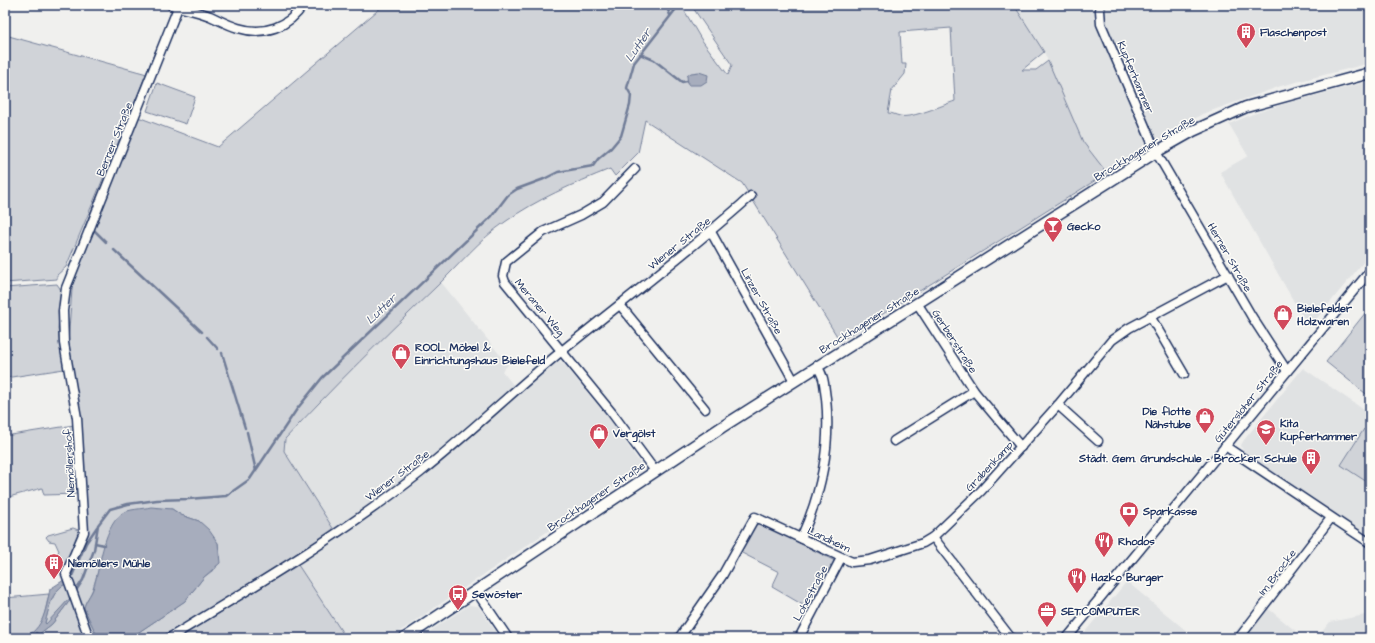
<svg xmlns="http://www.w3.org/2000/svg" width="1375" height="643" viewBox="0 0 1375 643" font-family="'Architects Daughter',sans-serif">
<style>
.built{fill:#e0e2e3}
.green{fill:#d0d3d8;stroke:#76819b;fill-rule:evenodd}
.water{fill:#a7adbd;stroke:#6f7b97}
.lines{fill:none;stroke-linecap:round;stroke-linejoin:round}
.stream{stroke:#6f7b97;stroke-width:2.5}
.minor-casing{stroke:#1b2f5e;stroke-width:11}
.major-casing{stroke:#1b2f5e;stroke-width:13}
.minor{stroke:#fdfcf7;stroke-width:8}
.major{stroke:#fdfcf7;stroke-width:10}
.labels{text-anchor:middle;stroke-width:3;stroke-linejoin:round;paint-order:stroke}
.poi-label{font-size:11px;font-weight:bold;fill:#1b2f5e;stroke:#fdfcf7;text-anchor:start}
.street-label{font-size:11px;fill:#1b2f5e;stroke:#fdfcf7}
.water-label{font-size:12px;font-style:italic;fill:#4c5b7f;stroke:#fdfcf7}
</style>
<rect width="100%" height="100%" fill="#f0f0ee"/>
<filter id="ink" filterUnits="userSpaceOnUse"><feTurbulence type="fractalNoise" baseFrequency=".025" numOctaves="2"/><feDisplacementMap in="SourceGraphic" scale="8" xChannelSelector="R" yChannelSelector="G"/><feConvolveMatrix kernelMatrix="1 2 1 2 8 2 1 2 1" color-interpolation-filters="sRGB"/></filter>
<g filter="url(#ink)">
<!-- built -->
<g class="built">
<polygon points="1014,5 1370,5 1370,63 1281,86 1202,114 1107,173 1083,142 1044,52"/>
<polygon points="1370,81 1370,254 1309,328 1220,172 1248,156 1229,124 1253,114 1290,102"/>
<polygon points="441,282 508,365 502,371 514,386 421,468 334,530 284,451 285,439 347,373"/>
<polygon points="560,361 564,364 614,425 642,466 631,475 390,638 346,638 298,565 422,476 555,363"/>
<polygon points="1303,368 1370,414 1370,536 1338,516 1245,453 1242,449 1241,445 1244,440"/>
<polygon points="1127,581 1131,585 1195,638 1080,638"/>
<polygon points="1260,603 1270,610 1304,638 1230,638"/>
<polygon points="469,605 478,606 500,638 420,638"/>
<polygon points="1370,614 1370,638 1317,638 1330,622"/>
</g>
<!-- green -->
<g class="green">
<path d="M384,5h297l20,34 27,36 4,-10 -41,-60h323l30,47 -22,18h14l12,-9 35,81 24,31 -267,168 -98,-158 -97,-63 -7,33 -23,23 -5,-7c-37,15 -73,30 -105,53 -26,18 -46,43 -68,64 -52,50 -103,100 -152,153l-1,12 50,79 -172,108h-32l55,-37 19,-24 12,-9 4,-12 -2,-13 -19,-22 -18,-6 -9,-6 -49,4c-20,21 -21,49 -30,75 -2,7 -8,13 -9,20l14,30h-5l-24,-62 17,-41 -5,-117 -13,-75 5,-66 65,-160 80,30zM951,28l4,73c-12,4 -44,18 -55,15 -5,-1 -7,-3 -12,-3l4,-23 13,-16 1,-10h-4l-2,-32z"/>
<polygon points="5,35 147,74 66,267 57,275 57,279 5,283"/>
<polygon points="157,83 195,97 186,124 147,111"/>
<polygon points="57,284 61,290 58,329 64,369 5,378 5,288"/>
<polygon points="1370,307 1370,397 1326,362"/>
<polygon points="74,425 79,494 44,495 42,488 5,498 5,436"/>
<polygon points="1364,429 1370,434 1370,477 1367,482 1341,465"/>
<polygon points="760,523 835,561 810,609 772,587 779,572 740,552 752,527"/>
<polygon points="73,528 81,531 65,570 54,556 59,551 55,542 49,541 46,537 48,535"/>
<polygon points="298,565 346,638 179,638"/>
<path d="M65,584l6,13 -25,28 -1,-2c4,-15 6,-31 20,-39z"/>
<path d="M49,594c-7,31 -8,44 -44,44v-40z"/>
<polygon points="71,599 85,638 34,638 52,624"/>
</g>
<!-- water -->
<g class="water">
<polygon points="699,72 708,75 707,81 701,85 688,85 687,76 691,73"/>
<path d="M151,507l21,2 9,6 18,6 10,9 9,13 2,20 -16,14 -19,24 -55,37h-32l-14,-30c1,-7 7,-13 9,-19 8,-23 9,-58 28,-75 6,-5 22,-5 30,-7z"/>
<path d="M64,580l1,4c-14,8 -16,24 -20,39l1,1 25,-27v2l-19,25 -18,14h-11c21,-9 23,-29 27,-49z"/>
</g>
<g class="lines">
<!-- stream -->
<g class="stream">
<polyline points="666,5 670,15"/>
<polyline points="640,54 654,60 682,82 687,81"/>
<polyline points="116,152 156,51"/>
<polyline points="100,192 114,157"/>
<polyline points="86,226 99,194"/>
<polyline points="94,230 106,242"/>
<polyline points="114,250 202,332"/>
<polyline points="207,337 218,349"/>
<polyline points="222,353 245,428"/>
<polyline points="247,432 256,471"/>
<polyline points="95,543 104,545"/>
<polyline points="72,576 86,543 97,527"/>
<polyline points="75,592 83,580 94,550 98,525 110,509 128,504 157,500 188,499 226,496 250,479 297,409 322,378 492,216 508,195 517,189 544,179 558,172 593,166 598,159 611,148 621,136 630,105 631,95 627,88 634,63 679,5"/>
<polyline points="36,633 44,638"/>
</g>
<!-- minor casing -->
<g class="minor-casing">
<g id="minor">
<path d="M171,5c13,4 26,6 39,11 9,4 18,9 28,12 26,8 51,-1 65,-23"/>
<polyline points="1100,10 1101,24 1156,152 1252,317 1287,371"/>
<polyline points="635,169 603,202 581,215 543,232 506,262 503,276 505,282 612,413 655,471"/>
<polyline points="711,232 794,381"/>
<polyline points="917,303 974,391 1021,447"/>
<polyline points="620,305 705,409"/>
<polyline points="1150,316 1184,374"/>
<polyline points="1058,405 1098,441"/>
<polyline points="894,441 974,391"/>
<polyline points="1225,446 1370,543"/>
<polyline points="933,537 1011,638"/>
<path d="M801,538c20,-44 30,-91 25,-140 -2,-11 -1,-22 -9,-31"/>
<polyline points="476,591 508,638"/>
<polyline points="89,638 66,574 84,532 77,418 64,343 63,311 66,288 179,5"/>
<path d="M169,638c84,-51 175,-105 252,-166 49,-39 94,-83 142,-122 63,-51 128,-100 188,-154"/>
<polyline points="679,638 722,576 755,517 852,562 870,560 923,543 933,537 981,491 1058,405 1112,340 1129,328 1228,275"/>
<polyline points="799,638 841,558"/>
<polyline points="1067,638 1370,271"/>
<polyline points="1239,638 1331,518"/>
</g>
</g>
<!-- major casing -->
<g class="major-casing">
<polyline id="major" points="405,638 722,427 1156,152 1193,131 1246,107 1370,73"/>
</g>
<!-- minor -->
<use href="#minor" class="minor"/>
<!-- major -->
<use href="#major" class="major"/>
</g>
</g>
<!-- icons -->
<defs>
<g id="building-pin" transform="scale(1)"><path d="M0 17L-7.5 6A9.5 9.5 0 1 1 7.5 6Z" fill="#d1495b" stroke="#fdfcf7"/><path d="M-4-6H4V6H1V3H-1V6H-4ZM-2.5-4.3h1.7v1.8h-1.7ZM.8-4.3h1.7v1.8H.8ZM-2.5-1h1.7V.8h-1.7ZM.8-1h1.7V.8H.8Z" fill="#fff"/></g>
<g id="bar-pin" transform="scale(1)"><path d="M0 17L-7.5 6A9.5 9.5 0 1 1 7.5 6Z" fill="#d1495b" stroke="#fdfcf7"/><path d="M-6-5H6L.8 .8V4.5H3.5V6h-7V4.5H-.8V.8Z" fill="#fff"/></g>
<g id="shop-pin" transform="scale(1)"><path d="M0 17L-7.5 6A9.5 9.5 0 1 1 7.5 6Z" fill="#d1495b" stroke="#fdfcf7"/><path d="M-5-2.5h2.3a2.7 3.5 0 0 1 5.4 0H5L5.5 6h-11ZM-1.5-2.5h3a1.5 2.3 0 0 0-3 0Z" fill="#fff"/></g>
<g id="school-pin" transform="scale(1)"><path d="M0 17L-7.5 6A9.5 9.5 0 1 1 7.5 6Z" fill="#d1495b" stroke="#fdfcf7"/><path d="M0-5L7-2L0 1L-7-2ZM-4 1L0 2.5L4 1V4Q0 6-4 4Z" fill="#fff"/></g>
<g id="bank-pin" transform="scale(1)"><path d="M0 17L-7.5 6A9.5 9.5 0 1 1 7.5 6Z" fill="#d1495b" stroke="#fdfcf7"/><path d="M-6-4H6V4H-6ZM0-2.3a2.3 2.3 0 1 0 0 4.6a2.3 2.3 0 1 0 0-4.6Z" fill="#fff"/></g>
<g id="restaurant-pin" transform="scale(1)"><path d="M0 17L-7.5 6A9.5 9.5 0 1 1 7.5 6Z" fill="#d1495b" stroke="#fdfcf7"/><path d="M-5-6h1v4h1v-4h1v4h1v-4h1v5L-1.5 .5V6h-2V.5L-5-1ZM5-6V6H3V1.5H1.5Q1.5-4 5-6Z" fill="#fff"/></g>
<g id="bus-pin" transform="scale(1)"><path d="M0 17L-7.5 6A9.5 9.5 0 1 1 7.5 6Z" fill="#d1495b" stroke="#fdfcf7"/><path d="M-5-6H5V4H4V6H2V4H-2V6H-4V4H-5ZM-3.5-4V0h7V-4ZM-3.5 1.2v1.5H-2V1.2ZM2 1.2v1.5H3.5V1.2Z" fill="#fff"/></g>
<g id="office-pin" transform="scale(1)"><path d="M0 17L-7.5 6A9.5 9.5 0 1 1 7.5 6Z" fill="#d1495b" stroke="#fdfcf7"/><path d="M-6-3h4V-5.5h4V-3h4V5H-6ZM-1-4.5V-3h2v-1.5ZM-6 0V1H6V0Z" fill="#fff"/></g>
</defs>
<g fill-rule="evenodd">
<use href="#building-pin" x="1246" y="32"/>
<use href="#bar-pin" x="1053" y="226"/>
<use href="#shop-pin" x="1283" y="314"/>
<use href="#shop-pin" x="401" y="353"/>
<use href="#shop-pin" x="1205" y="417"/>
<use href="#school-pin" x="1266" y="429"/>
<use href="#shop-pin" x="599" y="433"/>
<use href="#building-pin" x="1311" y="458"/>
<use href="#bank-pin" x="1129" y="511"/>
<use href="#restaurant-pin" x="1104" y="541"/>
<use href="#building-pin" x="54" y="563"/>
<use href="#restaurant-pin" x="1077" y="577"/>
<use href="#bus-pin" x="458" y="594"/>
<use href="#office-pin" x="1047" y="611"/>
</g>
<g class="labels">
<!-- poi labels -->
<g class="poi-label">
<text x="1260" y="36">Flaschenpost</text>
<text x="1067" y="230">Gecko</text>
<text x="1297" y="312">Bielefelder<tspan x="1297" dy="13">Holzwaren</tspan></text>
<text x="415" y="351">ROOL Möbel &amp;<tspan x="415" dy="13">Einrichtungshaus Bielefeld</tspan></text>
<text x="1191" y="415" text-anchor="end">Die flotte<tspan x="1191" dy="13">Nähstube</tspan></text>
<text x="1280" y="427">Kita<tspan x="1280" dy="13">Kupferhammer</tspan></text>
<text x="613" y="437">Vergölst</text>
<text x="1297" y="462" text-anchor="end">Städt. Gem. Grundschule - Brocker Schule</text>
<text x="1143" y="515">Sparkasse</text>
<text x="1118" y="545">Rhodos</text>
<text x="68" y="567">Niemöllers Mühle</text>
<text x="1091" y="581">Hazko Burger</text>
<text x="472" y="598">Sewöster</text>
<text x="1061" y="615">SETCOMPUTER</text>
</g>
<!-- street labels -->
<g class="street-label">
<text transform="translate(1136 77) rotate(67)" y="4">Kupferhammer</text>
<text transform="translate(114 139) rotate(-68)" y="4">Berner Straße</text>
<text transform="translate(1144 148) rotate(-31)" y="4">Brockhagener Straße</text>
<text transform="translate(679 243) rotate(-39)" y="4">Wiener Straße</text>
<text transform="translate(1230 257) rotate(60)" y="4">Herner Straße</text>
<text transform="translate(762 301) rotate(61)" y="4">Linzer Straße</text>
<text transform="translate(540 307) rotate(50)" y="4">Meraner Weg</text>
<text transform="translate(869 320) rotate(-32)" y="4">Brockhagener Straße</text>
<text transform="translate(955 341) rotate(57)" y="4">Gerberstraße</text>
<text transform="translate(1248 401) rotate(-51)" y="4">Gütersloher Straße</text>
<text transform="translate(69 463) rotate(-93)" y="4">Niemöllershof</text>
<text transform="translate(989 466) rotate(-47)" y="4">Grabenkamp</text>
<text transform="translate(397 475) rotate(-37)" y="4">Wiener Straße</text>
<text transform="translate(596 496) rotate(-34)" y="4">Brockhagener Straße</text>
<text transform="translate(829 539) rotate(25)" y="4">Landheim</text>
<text transform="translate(1277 572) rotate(-53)" y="4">Im Brocke</text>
<text transform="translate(810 593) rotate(-62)" y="4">Lohestraße</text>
</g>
<!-- water labels -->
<g class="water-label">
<text transform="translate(638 45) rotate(-56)" y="4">Lutter</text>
<text transform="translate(381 309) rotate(-44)" y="4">Lutter</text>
</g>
</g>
<!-- margin -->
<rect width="1375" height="643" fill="none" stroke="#fdfcf7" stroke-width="20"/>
<rect x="10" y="10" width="1355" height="623" fill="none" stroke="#1b2f5e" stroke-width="1.5" filter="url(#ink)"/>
</svg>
